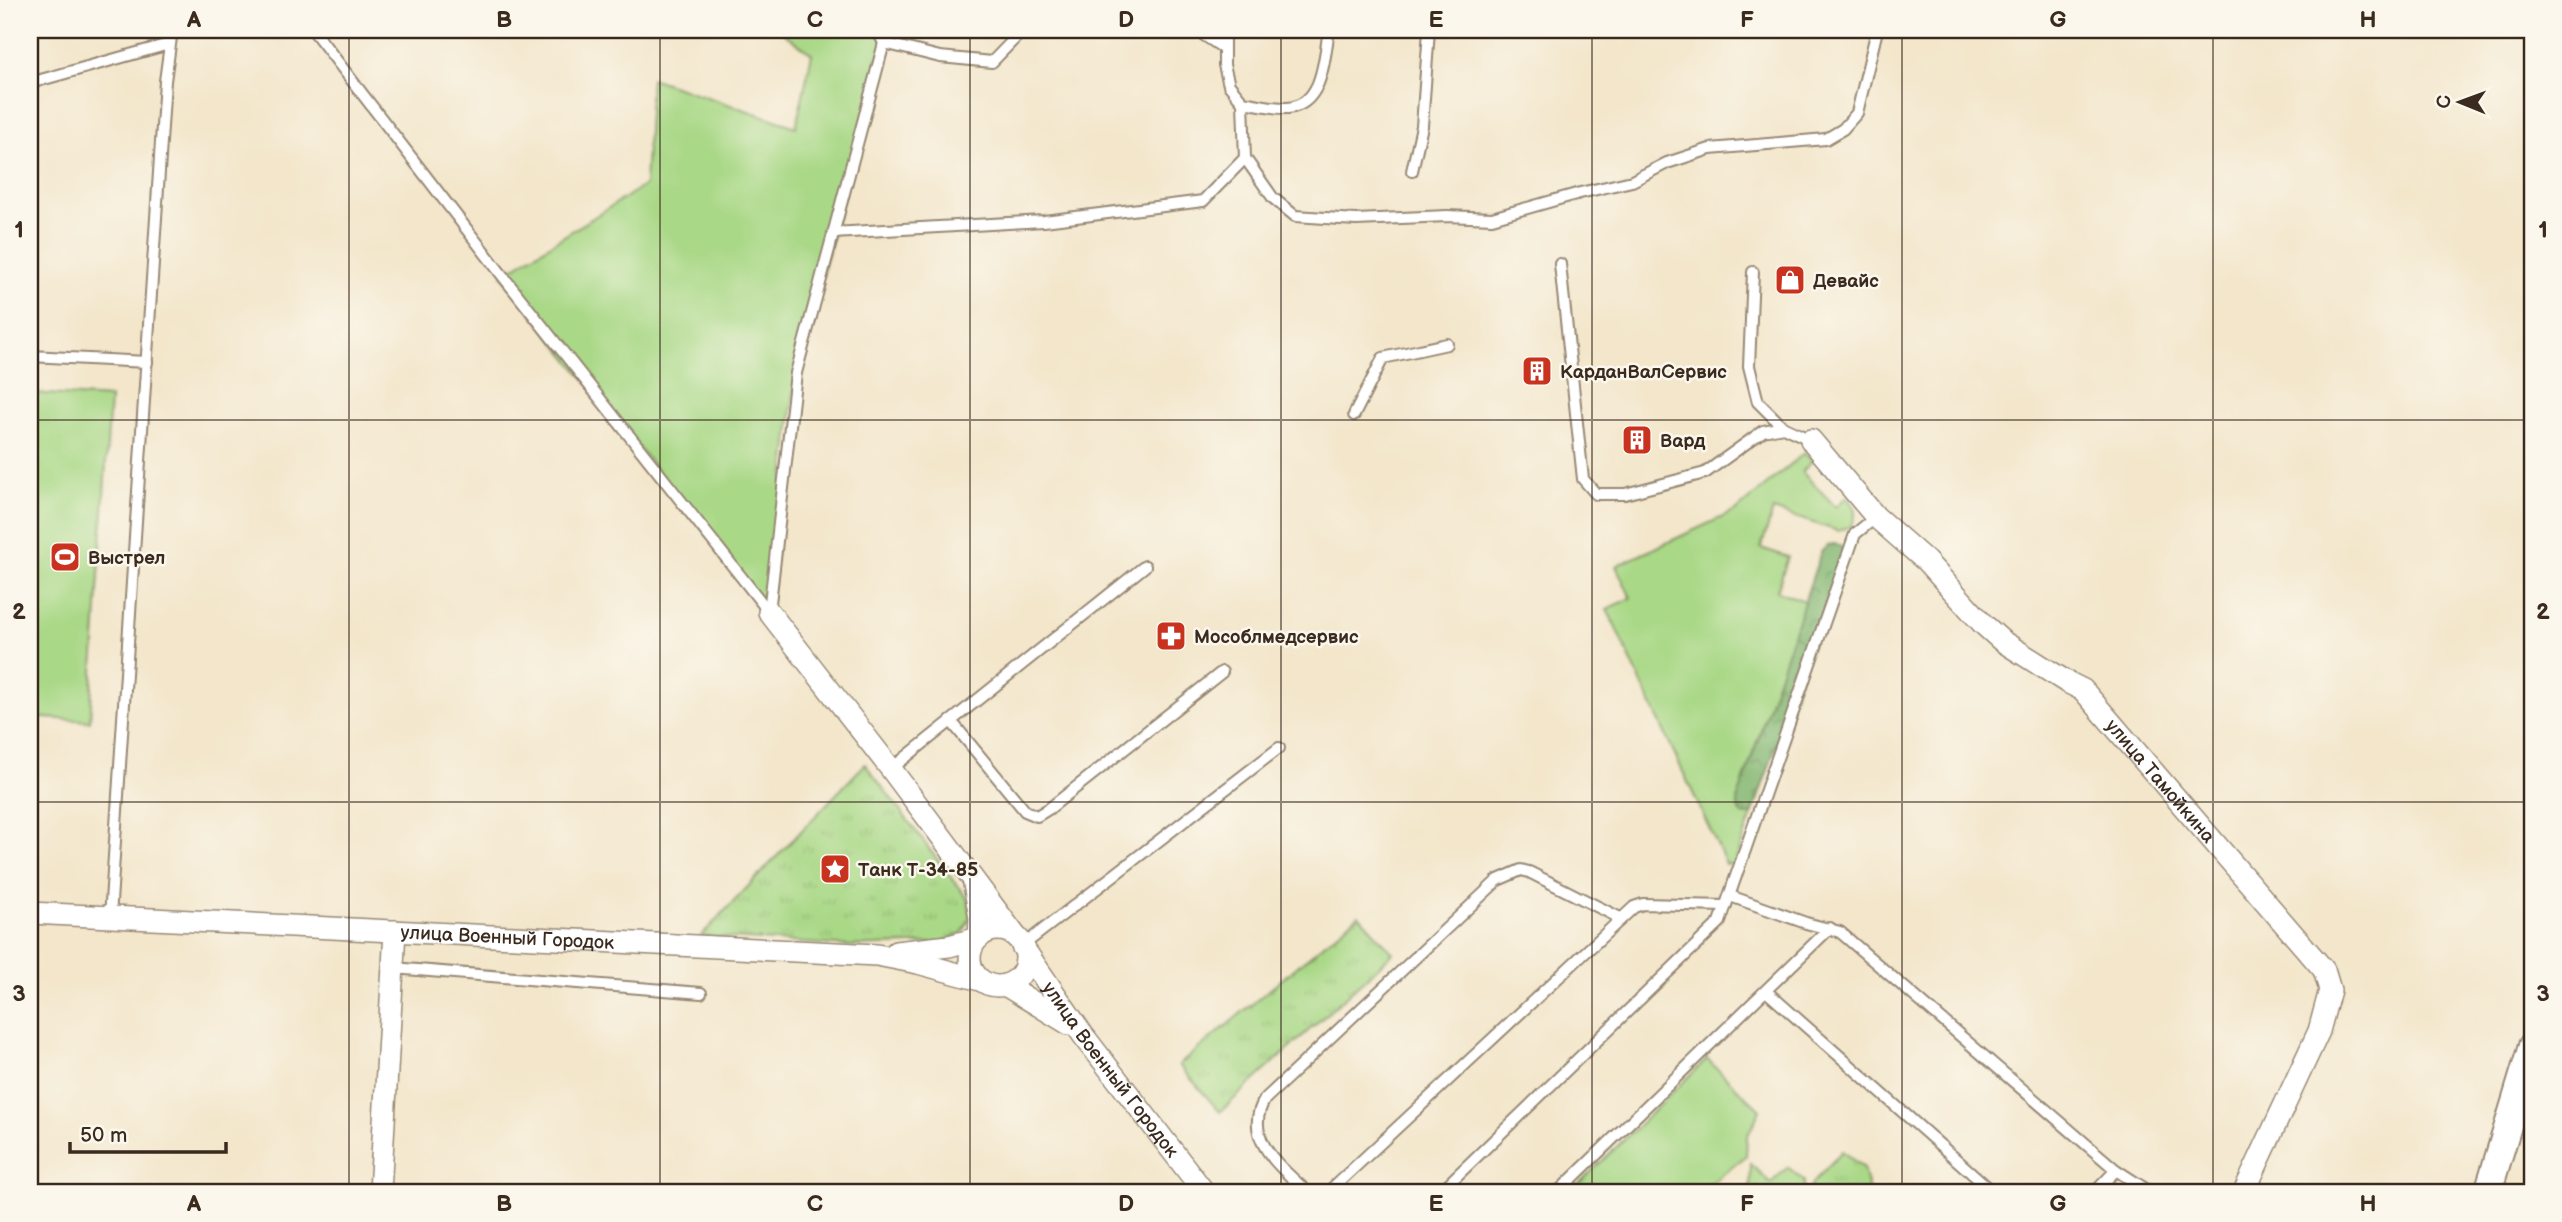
<svg xmlns="http://www.w3.org/2000/svg" width="2562" height="1222" viewBox="0 0 2562 1222" font-family="'Balsamiq Sans',sans-serif">
<style>
.grass{fill:#a9d886;stroke:#728152;stroke-width:2}
.forest{fill:url(#forest-crowns);stroke:#607148;stroke-width:2}
.park{fill:url(#park-tufts);stroke:#728152;stroke-width:2}
.lines{fill:none;stroke-linecap:round;stroke-linejoin:round}
.service-casing{stroke:#978874;stroke-width:14}
.minor-casing{stroke:#978874;stroke-width:24}
.tertiary-casing{stroke:#978874;stroke-width:30}
.service{stroke:#fff;stroke-width:10}
.minor{stroke:#fff;stroke-width:21}
.tertiary{stroke:#fff;stroke-width:26}
.grid{fill:none;stroke:#3b2a1e;stroke-width:2;stroke-opacity:0.55}
.labels{text-anchor:middle;stroke-width:5;stroke-linejoin:round;paint-order:stroke}
.poi-label{font-size:19px;font-weight:bold;fill:#3b2a1e;stroke:#fbf7ec;text-anchor:start}
.street-label{font-size:19px;fill:#3b2a1e;stroke:#fbf7ec}
.neatline{fill:none;stroke:#3b2a1e;stroke-width:2.5}
.grid-label{font-size:23px;text-anchor:middle;font-weight:bold;fill:#3b2a1e}
</style>
<defs>
<pattern id="forest-crowns" width="20" height="18" patternUnits="userSpaceOnUse" patternTransform="scale(1.75)"><rect width="20" height="18" fill="#86b873"/><path d="M2 6a3 3 0 1 1 6 0M12 15a3 3 0 1 1 6 0" fill="none" stroke="#6f965e"/></pattern>
<pattern id="park-tufts" width="24" height="20" patternUnits="userSpaceOnUse" patternTransform="scale(1.75)"><rect width="24" height="20" fill="#a9d886"/><path d="M3 7l-1-3M5 7V3M7 7l1-3M15 17l-1-3M17 17v-4M19 17l1-3" fill="none" stroke="#92ba73"/></pattern>
</defs>
<rect width="100%" height="100%" fill="#fbf7ec"/>
<filter id="ink" filterUnits="userSpaceOnUse"><feTurbulence type="fractalNoise" baseFrequency=".0143" numOctaves="2"/><feDisplacementMap in="SourceGraphic" scale="14" xChannelSelector="R" yChannelSelector="G"/><feConvolveMatrix kernelMatrix="1 2 1 2 8 2 1 2 1" color-interpolation-filters="sRGB"/></filter>
<filter id="wash" filterUnits="userSpaceOnUse"><feTurbulence type="fractalNoise" baseFrequency=".00686" numOctaves="4" result="noise"/><feDisplacementMap in="SourceGraphic" scale="28" xChannelSelector="R" yChannelSelector="G"/><feGaussianBlur stdDeviation="1.57" result="paint"/><feColorMatrix in="noise" values="0 0 0 0 0 0 0 0 0 0 0 0 0 0 0 0 0 1.4 0 .05"/><feComposite in="paint" operator="in"/></filter>
<g filter="url(#wash)">
<rect width="100%" height="100%" fill="#f3e6cb"/>
<!-- grass -->
<g class="grass">
<polygon points="779,30 877,30 884,43 796,373 769,612 502,275 645,185 651,78 796,127 812,54"/>
<polygon points="30,393 110,398 90,721 30,717"/>
<path d="M1804,453l8,8 -10,11 34,35 10,-10c10,10 12,16 5,29l-13,5 -65,-21 -12,38 27,9 -11,34 28,10 -68,200 7,14h8l-16,45 -2,4h-8l-119,-255 24,-11 -15,-32 120,-55z"/>
<polygon points="1707,1059 1760,1110 1747,1137 1746,1156 1700,1192 1570,1192"/>
<polygon points="1751,1164 1771,1183 1788,1167 1804,1181 1804,1192 1750,1192"/>
</g>
<!-- forest -->
<polygon class="forest" points="1833,544 1840,545 1844,552 1752,815 1744,815 1739,811 1737,801 1821,552 1827,546"/>
<!-- park -->
<g class="park">
<polygon points="865,764 969,901 970,918 963,932 942,943 849,946 701,936"/>
<polygon points="1359,915 1393,953 1220,1112 1179,1065"/>
<polygon points="1842,1151 1863,1168 1869,1192 1811,1192 1811,1185"/>
</g>
</g>
<g filter="url(#ink)">
<g class="lines">
<!-- service casing -->
<g class="service-casing">
<g id="service">
<polyline points="313,30 502,275 769,612"/>
<polyline points="877,30 884,43"/>
<polyline points="1196,30 1222,47"/>
<polyline points="1224,30 1224,65 1229,85 1243,102 1245,158 1273,198 1295,216 1356,220 1447,216 1492,218 1580,193 1632,181 1667,163 1710,149 1826,139 1843,129 1857,113 1877,30"/>
<polyline points="30,83 169,44"/>
<path d="M1243,102c14,2 31,7 45,6 36,-4 36,-51 41,-78"/>
<polyline points="1412,171 1422,126 1429,30"/>
<polyline points="833,233 1044,221 1203,201 1245,158"/>
<polyline points="1560,264 1583,479 1596,494 1625,494 1705,473 1763,431 1783,427 1811,440"/>
<polyline points="1753,272 1749,366 1758,402 1783,427"/>
<polyline points="30,356 147,362"/>
<polyline points="1354,415 1383,358 1447,344"/>
<polyline points="769,612 796,373 884,43 940,57 992,62 1023,30"/>
<polyline points="951,721 1025,811 1037,816 1050,808 1222,672"/>
<polyline points="891,769 1145,566"/>
<polyline points="1730,896 1806,923 1840,932 2116,1170 2150,1192"/>
<polyline points="110,917 165,81 172,30"/>
<polyline points="1022,946 1279,748"/>
<polyline points="393,968 701,993"/>
<polyline points="1766,991 1993,1192"/>
<path d="M1307,1192c-25,-24 -66,-54 -42,-93l233,-219 23,-10 8,2 91,46"/>
<polyline points="1328,1192 1634,907 1643,904 1726,906"/>
<polyline points="1440,1192 1720,922 1855,534 1876,517"/>
<polyline points="1558,1192 1830,928"/>
<polyline points="2095,1192 2116,1170"/>
</g>
</g>
<!-- minor casing -->
<g class="minor-casing">
<g id="minor">
<path id="s1" d="M1811,440l65,77 50,44 57,63 19,17 63,40 18,9 241,280 6,20 -11,41 -75,161"/>
<polyline points="769,612 891,769 1017,938"/>
<path id="s2" d="M30,913l847,42 41,8 62,17"/>
<circle cx="998" cy="958" r="28"/>
<path id="s3" d="M1022,946l61,89 121,157"/>
<polyline points="896,952 949,946 979,938 980,918 974,884"/>
<polyline points="1005,985 1069,1024"/>
<polyline points="380,1192 395,931"/>
</g>
</g>
<!-- tertiary casing -->
<g class="tertiary-casing">
<polyline id="tertiary" points="2488,1192 2532,1046"/>
</g>
<!-- service -->
<use href="#service" class="service"/>
<!-- minor -->
<use href="#minor" class="minor"/>
<!-- tertiary -->
<use href="#tertiary" class="tertiary"/>
</g>
</g>
<!-- grid -->
<path class="grid" d="M349,30v1162M660,30v1162M970,30v1162M1281,30v1162M1592,30v1162M1902,30v1162M2213,30v1162M30,420h2502M30,802h2502"/>
<!-- icons -->
<defs>
<g id="shop-square" transform="scale(1.575)"><rect x="-9" y="-9" width="18" height="18" rx="4" fill="#c8321e" stroke="#fbf7ec"/><path d="M-5-2.5h2.3a2.7 3.5 0 0 1 5.4 0H5L5.5 6h-11ZM-1.5-2.5h3a1.5 2.3 0 0 0-3 0Z" fill="#fff"/></g>
<g id="building-square" transform="scale(1.575)"><rect x="-9" y="-9" width="18" height="18" rx="4" fill="#c8321e" stroke="#fbf7ec"/><path d="M-4-6H4V6H1V3H-1V6H-4ZM-2.5-4.3h1.7v1.8h-1.7ZM.8-4.3h1.7v1.8H.8ZM-2.5-1h1.7V.8h-1.7ZM.8-1h1.7V.8H.8Z" fill="#fff"/></g>
<g id="stadium-square" transform="scale(1.575)"><rect x="-9" y="-9" width="18" height="18" rx="4" fill="#c8321e" stroke="#fbf7ec"/><path d="M0-5a6.5 5 0 1 0 0 10a6.5 5 0 1 0 0-10ZM-3.5-1.8h7v3.6h-7Z" fill="#fff"/></g>
<g id="pharmacy-square" transform="scale(1.575)"><rect x="-9" y="-9" width="18" height="18" rx="4" fill="#c8321e" stroke="#fbf7ec"/><path d="M-2-6h4v4h4v4h-4v4h-4v-4h-4v-4h4Z" fill="#fff"/></g>
<g id="sight-square" transform="scale(1.575)"><rect x="-9" y="-9" width="18" height="18" rx="4" fill="#c8321e" stroke="#fbf7ec"/><path d="M0-6L1.8-2.2L6-1.7L2.9 1.2L3.7 5.4L0 3.3L-3.7 5.4L-2.9 1.2L-6-1.7L-1.8-2.2Z" fill="#fff"/></g>
</defs>
<g fill-rule="evenodd">
<use href="#shop-square" x="1790" y="280"/>
<use href="#building-square" x="1537" y="371"/>
<use href="#building-square" x="1637" y="440"/>
<use href="#stadium-square" x="65" y="557"/>
<use href="#pharmacy-square" x="1171" y="636"/>
<use href="#sight-square" x="835" y="869"/>
</g>
<g class="labels">
<!-- poi labels -->
<g class="poi-label">
<text x="1813" y="287">Девайс</text>
<text x="1560" y="378">КарданВалСервис</text>
<text x="1660" y="447">Вард</text>
<text x="88" y="564">Выстрел</text>
<text x="1194" y="643">Мособлмедсервис</text>
<text x="858" y="876">Танк Т-34-85</text>
</g>
<!-- street labels -->
<g class="street-label">
<text dy="7" stroke="none"><textPath href="#s1" startOffset="492">улица Тамойкина</textPath></text>
<text dy="7" stroke="none"><textPath href="#s2" startOffset="478">улица Военный Городок</textPath></text>
<text dy="7" stroke="none"><textPath href="#s3" startOffset="152">улица Военный Городок</textPath></text>
</g>
</g>
<!-- margin -->
<rect width="2562" height="1222" fill="none" stroke="#fbf7ec" stroke-width="77"/>
<!-- north arrow -->
<g transform="translate(2460 102) rotate(271)" stroke="#fbf7ec" stroke-width="5" paint-order="stroke">
<path d="M0-5L12 26L0 18L-12 26Z" fill="#3b2a1e"/>
<text y="-10" font-size="19" font-weight="bold" text-anchor="middle" fill="#3b2a1e">С</text>
</g>
<!-- scale -->
<path d="M70 1142v10h156v-10" fill="none" stroke="#3b2a1e" stroke-width="3.5"/>
<text x="80" y="1142" font-size="21" fill="#3b2a1e" stroke="#fbf7ec" stroke-width="5" paint-order="stroke">50 m</text>
<rect x="38" y="38" width="2486" height="1146" class="neatline"/>
<g class="grid-label">
<text x="194" y="27">A</text>
<text x="504" y="27">B</text>
<text x="815" y="27">C</text>
<text x="1126" y="27">D</text>
<text x="1436" y="27">E</text>
<text x="1747" y="27">F</text>
<text x="2058" y="27">G</text>
<text x="2368" y="27">H</text>
<text x="19" y="237">1</text>
<text x="2543" y="237">1</text>
<text x="19" y="619">2</text>
<text x="2543" y="619">2</text>
<text x="19" y="1001">3</text>
<text x="2543" y="1001">3</text>
<text x="194" y="1211">A</text>
<text x="504" y="1211">B</text>
<text x="815" y="1211">C</text>
<text x="1126" y="1211">D</text>
<text x="1436" y="1211">E</text>
<text x="1747" y="1211">F</text>
<text x="2058" y="1211">G</text>
<text x="2368" y="1211">H</text>
</g>
</svg>
